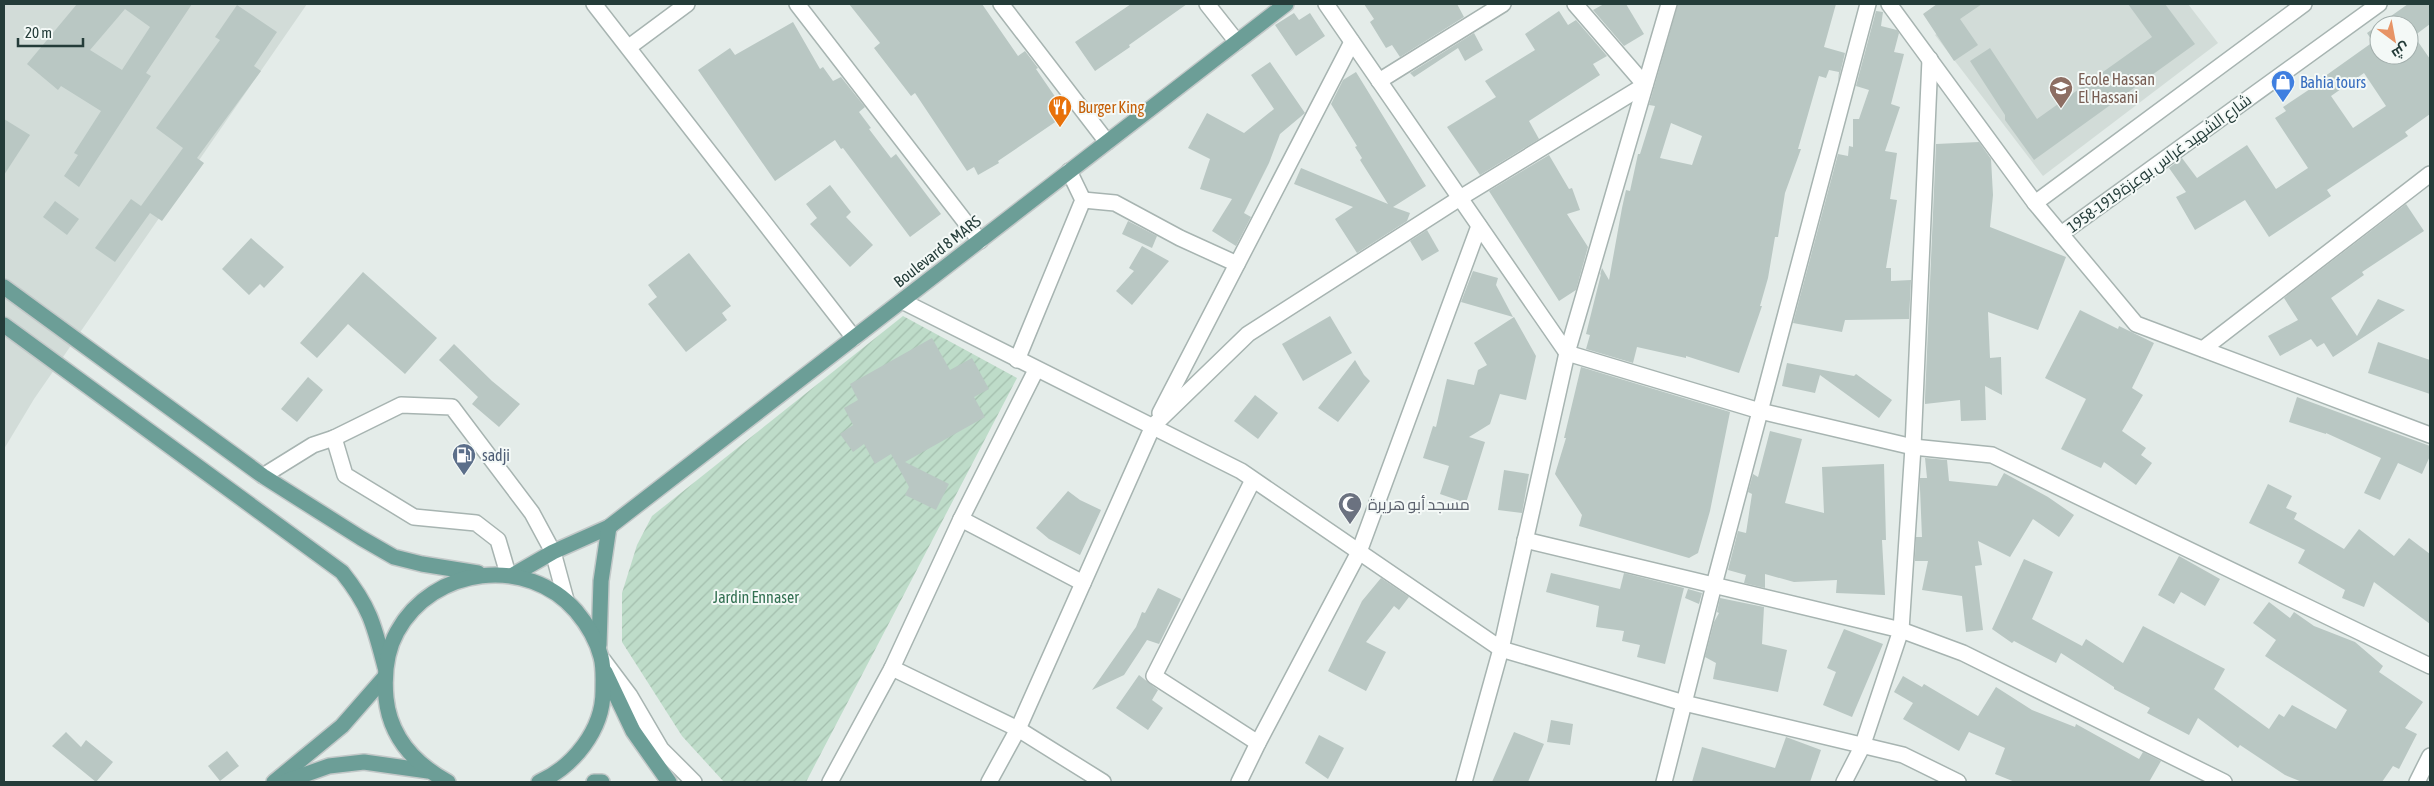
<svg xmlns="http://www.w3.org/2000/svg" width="2434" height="786" viewBox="0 0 2434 786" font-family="'Asap Condensed',Cairo,sans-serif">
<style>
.built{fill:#d2dcd8}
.garden{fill:url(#garden-furrows)}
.building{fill:#b9c7c3;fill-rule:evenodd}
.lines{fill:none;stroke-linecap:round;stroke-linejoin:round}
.minor-casing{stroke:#a7b4b1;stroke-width:18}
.major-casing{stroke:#c2c8c8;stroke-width:18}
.minor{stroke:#fff;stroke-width:15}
.major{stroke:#6c9e97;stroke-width:15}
.labels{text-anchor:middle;stroke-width:4;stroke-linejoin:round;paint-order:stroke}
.education-label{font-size:16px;fill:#785e54;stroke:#f4f9f7;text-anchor:start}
.shop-label{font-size:16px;fill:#366cbe;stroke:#f4f9f7;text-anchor:start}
.food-label{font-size:16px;fill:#c56008;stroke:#f4f9f7;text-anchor:start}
.street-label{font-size:16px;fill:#243c39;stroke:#f4f9f7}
.service-label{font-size:16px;fill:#4e5e75;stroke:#f4f9f7;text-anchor:start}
.worship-label{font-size:16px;fill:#5b616d;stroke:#f4f9f7;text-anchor:start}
.park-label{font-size:16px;fill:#327051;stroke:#f4f9f7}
</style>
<defs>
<pattern id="garden-furrows" width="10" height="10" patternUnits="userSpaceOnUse" patternTransform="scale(1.25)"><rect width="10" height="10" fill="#bedcc9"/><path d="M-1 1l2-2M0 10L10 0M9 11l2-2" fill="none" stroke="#a3bead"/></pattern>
</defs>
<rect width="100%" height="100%" fill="#e4ece9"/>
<!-- built -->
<g class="built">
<polygon points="4,4 307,4 34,399 4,449"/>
<polygon points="1977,4 2188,4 2218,43 2043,176 1935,35"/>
</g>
<!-- garden -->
<polygon class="garden" points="903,316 1017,378 806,782 724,782 682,736 622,642 622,593 637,545 652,516"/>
<!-- building -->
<g class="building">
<path d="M77,4h115l-46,69 5,3 -72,111 -15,-11 14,-21 -4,-2 27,-42 -40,-25 -3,4 -31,-26zM125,9l25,18 -28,43 -32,-20z"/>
<polygon points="849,4 982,4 1018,56 1025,51 1038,68 1036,69 1067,114 998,161 999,163 978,175 974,167 967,171 915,93 911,96 874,48 880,43"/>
<polygon points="1131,4 1187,4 1129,45 1130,47 1095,71 1075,42"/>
<polygon points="1364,4 1457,4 1464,17 1400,57 1392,45 1386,48 1370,22 1374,19"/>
<polygon points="1604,4 1626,4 1644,34 1624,46 1593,10"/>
<path d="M1678,4h158l-12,43 21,6 -7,29 1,-10 -10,-2 -3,8 -7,-2 -21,73h3l-16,44 -7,44h-3l-7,41 -8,28h2l-23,67 -53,-17v2l-49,-11 -4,16 -47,-14 4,-14 -4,-1 15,-60 -1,1 2,-7 7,12 13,-72 4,-18 4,1 8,-37h2l15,-48 -6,-1zM1671,123l31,13 -10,29 -32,-7z"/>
<polygon points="1937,4 1982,4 1960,19 1978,45 1954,61 1923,14"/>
<polygon points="2128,4 2165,4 2195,44 2034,160 2005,120 2005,115 1970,61 1990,48 2037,119 2152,37"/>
<path d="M2408,4h22v20l-16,12 16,23v55l-25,18 3,4 -81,54 4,6 -62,41 -24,-37 -50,30 -19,-33 10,-5 -17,-24 13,-10 15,20 50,-33 29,44 32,-21 -33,-50 11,-7 -3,-4 39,-26 -1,-2 52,-37 -6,-9zM2379,25h30v30h-30zM2364,73l22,33 -33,22 -22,-32z"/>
<polygon points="237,5 277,32 254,66 261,71 197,158 204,163 162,221 150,213 115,262 95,248 131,199 141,206 183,148 156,128 220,40 215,37"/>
<polygon points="1559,11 1568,25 1576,20 1607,56 1593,64 1600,75 1529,121 1539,139 1480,175 1447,127 1496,97 1485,81 1535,50 1525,34"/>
<polygon points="1876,11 1883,12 1881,26 1897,30 1899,33 1894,52 1904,54 1891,104 1900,107 1885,151 1897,153 1890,199 1897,200 1886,268 1891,268 1891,281 1911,280 1909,319 1845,320 1842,332 1793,323 1838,154 1848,156 1849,146 1853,147 1853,119 1859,119 1869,90 1856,86"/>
<polygon points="1294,13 1299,20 1310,13 1325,36 1296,56 1275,25"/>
<polygon points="793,22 820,69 823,67 833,81 841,77 865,107 859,112 871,128 869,129 891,158 896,154 941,214 910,237 843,148 841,149 835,140 775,181 698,70 730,48 735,55"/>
<polygon points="1474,33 1483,50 1465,61 1458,48 1414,77 1410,73"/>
<polygon points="1270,62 1305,113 1280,134 1269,163 1244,213 1251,217 1236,246 1212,231 1232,199 1200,189 1210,159 1188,148 1207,113 1244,133 1274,109 1251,75"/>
<polygon points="1356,72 1426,186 1393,207 1410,213 1407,221 1357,253 1335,219 1353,207 1294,184 1301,168 1388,204 1360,160 1362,158 1355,147 1357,146 1331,104 1343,80"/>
<polygon points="4,119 30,135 4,175"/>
<polygon points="1979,142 1991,159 1993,195 1990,227 2066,257 2038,330 1988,312 1990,358 2001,357 2002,395 1985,386 1986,420 1961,421 1960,400 1925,404 1925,398 1936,144"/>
<polygon points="1549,155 1569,189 1572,188 1580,210 1567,214 1588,247 1576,290 1559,301 1489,191"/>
<polygon points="830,185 851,212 846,217 873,245 850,267 810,224 817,218 806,204"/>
<polygon points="55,201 79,219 67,235 43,217"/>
<polygon points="2406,204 2424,231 2362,272 2364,275 2331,298 2357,336 2378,299 2405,310 2333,357 2324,343 2317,347 2311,339 2280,356 2268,336 2298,320 2284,298"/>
<polygon points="1128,221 1157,236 1152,248 1122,234"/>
<polygon points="1427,230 1439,251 1422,261 1410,241"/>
<polygon points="251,238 284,267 264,288 260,284 249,295 222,269"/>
<polygon points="1142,246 1169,261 1132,305 1116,291 1134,271 1129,268"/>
<polygon points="689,253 731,306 722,313 727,320 686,352 648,304 657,297 648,285"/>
<polygon points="1473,271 1498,278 1496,285 1513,317 1461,302"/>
<polygon points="363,272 437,338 405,374 348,324 317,358 300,343"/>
<polygon points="2080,310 2118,329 2119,326 2154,343 2132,388 2143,395 2122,431 2146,448 2141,455 2152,463 2136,485 2104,462 2101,468 2061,449 2086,399 2045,378"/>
<polygon points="1330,316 1352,353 1303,381 1282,344"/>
<polygon points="1514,317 1536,356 1526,400 1500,394 1490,424 1469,437 1485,442 1466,503 1440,494 1449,466 1423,458 1433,426 1436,427 1447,379 1474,385 1478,370 1487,365 1474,343"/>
<polygon points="932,338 950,370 972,358 989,389 974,397 985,417 905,462 949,484 936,510 905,495 909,487 891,454 875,464 864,444 853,452 840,434 853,425 844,408 858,400 850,384"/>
<polygon points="2378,342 2430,360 2430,394 2368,373"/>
<polygon points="454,344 492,381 520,404 499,427 472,404 478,397 439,360"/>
<polygon points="1355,360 1364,375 1370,381 1338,422 1318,408"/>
<polygon points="1787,363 1854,376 1856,374 1892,400 1879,418 1820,375 1815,393 1782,386"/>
<polygon points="1581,367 1730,412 1710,511 1698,553 1689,558 1579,526 1582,515 1555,474 1566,438 1564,438"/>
<polygon points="308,377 323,390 297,422 281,409"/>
<polygon points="1255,395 1278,413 1258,439 1234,421"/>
<polygon points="2297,397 2430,446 2430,456 2422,474 2398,463 2380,500 2364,493 2381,458 2326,433 2326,434 2289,422"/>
<polygon points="1770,431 1802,439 1785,503 1824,513 1822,467 1884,464 1886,540 1882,540 1885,595 1836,593 1837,580 1794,582 1765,574 1765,588 1744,583 1746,575 1728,570 1738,531 1746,533 1752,494 1748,492 1753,474 1758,477"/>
<polygon points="1925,458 1947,460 1949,481 1997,486 2004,473 2048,497 2074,515 2059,537 2033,519 2010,557 1978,541 1982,565 1975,566 1983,630 1966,632 1962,596 1922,590 1928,561 1915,561 1915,556 1916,537 1922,537 1920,489 1920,478 1927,478"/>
<polygon points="1504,470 1529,474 1522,513 1498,510"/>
<polygon points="2268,484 2292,496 2286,508 2297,513 2294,519 2344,549 2359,529 2394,556 2409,538 2430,554 2430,624 2374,582 2364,607 2342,598 2345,590 2298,563 2305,550 2249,523"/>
<polygon points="1068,491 1080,500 1101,510 1080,555 1049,539 1036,528"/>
<polygon points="2179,556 2220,579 2205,606 2181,592 2174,604 2158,595"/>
<polygon points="2024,559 2053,572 2032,619 2082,646 2086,639 2123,663 2143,626 2225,669 2214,689 2269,729 2279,714 2284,717 2292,705 2336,729 2347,710 2265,656 2276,640 2253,623 2269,602 2290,618 2294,612 2314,626 2355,642 2383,666 2379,672 2423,702 2405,728 2417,734 2399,769 2393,766 2382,782 2302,782 2285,775 2240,745 2238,748 2198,718 2189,735 2147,713 2150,708 2114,689 2114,687 2061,653 2056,663 2014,641 2012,643 1992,629"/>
<polygon points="1551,573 1620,589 1624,573 1684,588 1665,664 1637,657 1640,645 1622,641 1624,631 1596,627 1599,606 1546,592"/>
<polygon points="1381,578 1409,597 1399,610 1394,606 1366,642 1386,652 1366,691 1328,671 1362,601"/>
<polygon points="1158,588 1181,599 1159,644 1147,640 1124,675 1092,690 1136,627 1142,612 1145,613"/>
<polygon points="1688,589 1702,593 1699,604 1685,598"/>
<polygon points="1720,598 1764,607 1762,644 1787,650 1778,692 1713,679 1716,663 1705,657 1714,622 1719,613 1717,612"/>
<polygon points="1844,629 1883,644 1852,717 1823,705 1836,672 1827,668"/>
<polygon points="1139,675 1158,690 1152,700 1163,708 1148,730 1116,708"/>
<polygon points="1903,676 1922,687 1924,684 1978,716 1996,687 2032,710 2075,727 2076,724 2139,759 2143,752 2161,761 2149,782 2015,782 1995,774 2005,748 1969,732 1959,751 1903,719 1913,703 1894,692"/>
<polygon points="1551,720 1573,724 1570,745 1547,742"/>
<polygon points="66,732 81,747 86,740 113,762 96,782 52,746"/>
<polygon points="1514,732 1544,744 1528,782 1492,782"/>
<polygon points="1319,735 1344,748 1328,779 1305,763"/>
<polygon points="1786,737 1821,750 1810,782 1692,782 1702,747 1775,768"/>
<polygon points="227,751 239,766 220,781 208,766"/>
</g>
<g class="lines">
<!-- minor casing -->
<g class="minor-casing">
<g id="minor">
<polyline points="594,4 854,338"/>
<polyline points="797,4 980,241"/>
<polyline points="1001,4 1107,142"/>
<polyline points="1207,4 1237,42"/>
<polyline points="1326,4 1567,353 1760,411 1913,447 1992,455 2430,666"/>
<polyline points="1889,4 2035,203 2136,324 2430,435"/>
<polyline points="629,47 687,4"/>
<polyline points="1379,81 1503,4"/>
<polyline points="1083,200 1115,203 1180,238 1237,264"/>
<polyline points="2035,203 2304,4"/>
<polyline points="2061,234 2379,4"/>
<polyline points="902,301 1241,471 1501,649 1684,703 1903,755 1958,782"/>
<polyline points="2203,349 2430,174"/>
<polyline points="1017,360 1083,200 1069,171"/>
<polyline points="1160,413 1352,42"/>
<polyline points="334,438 345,475 414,517 476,523 498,540 508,574"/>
<polyline points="263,476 313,445 334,438 401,405 452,407 532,513 553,552 566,600"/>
<polyline points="1253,480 1154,676 1258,743"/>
<polyline points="961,519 1083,583"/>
<polyline points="1525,540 1901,630 1963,653 2224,782"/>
<polyline points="603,660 630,696 661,749 694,782"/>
<polyline points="892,668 1018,729 1103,782"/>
<polyline points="830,782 892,668 961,519 1036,370"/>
<polyline points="989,782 1018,729 1153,426 1248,334 1460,198 1645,85 1575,4"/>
<polyline points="1239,782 1258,743 1359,552 1479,226"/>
<polyline points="1464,782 1501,649 1567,353 1669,4"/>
<polyline points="1664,782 1714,585 1868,4"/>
<polyline points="1844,782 1862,747 1901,630 1913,447 1930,59"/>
<polyline points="2417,782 2430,756"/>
</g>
</g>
<!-- major casing -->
<g class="major-casing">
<g id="major">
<polyline points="4,287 263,476 361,538 394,557 422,564 478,573"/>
<path d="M4,325l338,247c28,35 32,53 43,95"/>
<polyline points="513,575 553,552 609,527 1286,4"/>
<polyline points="599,645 601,581 609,527"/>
<polyline points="605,672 633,731 669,782"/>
<polyline points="274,782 342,726 384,678"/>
<polyline points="284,782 329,766 364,762 428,771"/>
<path d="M448,782c-33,-18 -58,-45 -62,-84 -2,-22 0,-46 11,-66 36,-66 130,-77 179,-21 11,13 21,30 25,46 3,11 2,23 2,34 0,39 -30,76 -64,91"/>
<polyline points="594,782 602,782"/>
</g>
</g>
<!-- minor -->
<use href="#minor" class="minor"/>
<!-- major -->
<use href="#major" class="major"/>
</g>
<!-- icons -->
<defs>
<g id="shop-pin" transform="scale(1.25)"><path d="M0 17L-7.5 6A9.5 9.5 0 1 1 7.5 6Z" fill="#3f7fe0" stroke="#f4f9f7"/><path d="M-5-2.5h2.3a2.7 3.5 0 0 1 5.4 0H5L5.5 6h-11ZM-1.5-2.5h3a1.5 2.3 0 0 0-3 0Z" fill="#fff"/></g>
<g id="school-pin" transform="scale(1.25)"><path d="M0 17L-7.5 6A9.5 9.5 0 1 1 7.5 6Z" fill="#8d6e63" stroke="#f4f9f7"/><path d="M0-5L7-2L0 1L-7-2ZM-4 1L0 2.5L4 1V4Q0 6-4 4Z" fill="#fff"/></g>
<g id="restaurant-pin" transform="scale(1.25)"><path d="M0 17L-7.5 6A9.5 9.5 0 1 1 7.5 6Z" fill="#e8710a" stroke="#f4f9f7"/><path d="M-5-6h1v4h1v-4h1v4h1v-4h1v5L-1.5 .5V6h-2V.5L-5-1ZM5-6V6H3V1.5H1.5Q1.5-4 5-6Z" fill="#fff"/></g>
<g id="fuel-pin" transform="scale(1.25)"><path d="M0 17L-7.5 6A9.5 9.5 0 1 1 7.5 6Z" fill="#5c6f8a" stroke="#f4f9f7"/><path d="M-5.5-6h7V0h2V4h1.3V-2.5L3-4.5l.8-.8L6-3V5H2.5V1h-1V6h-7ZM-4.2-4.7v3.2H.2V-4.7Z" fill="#fff"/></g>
<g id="mosque-pin" transform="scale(1.25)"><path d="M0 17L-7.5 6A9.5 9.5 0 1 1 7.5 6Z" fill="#6b7280" stroke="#f4f9f7"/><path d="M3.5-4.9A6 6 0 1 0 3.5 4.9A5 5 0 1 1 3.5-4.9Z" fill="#fff"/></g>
</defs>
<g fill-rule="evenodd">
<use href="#shop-pin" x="2283" y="82"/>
<use href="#school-pin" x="2061" y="88"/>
<use href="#restaurant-pin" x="1060" y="107"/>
<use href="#fuel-pin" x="464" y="455"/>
<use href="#mosque-pin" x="1350" y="504"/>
</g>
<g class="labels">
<!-- education labels -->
<g class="education-label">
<text x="2078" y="85">Ecole Hassan<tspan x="2078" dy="18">El Hassani</tspan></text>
</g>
<!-- shop labels -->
<g class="shop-label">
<text x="2300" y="88">Bahia tours</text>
</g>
<!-- food labels -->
<g class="food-label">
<text x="1078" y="113">Burger King</text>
</g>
<!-- street labels -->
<g class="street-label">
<text transform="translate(2159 163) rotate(-36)" y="6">شارع الشهيد غراس بوعزة1919-1958</text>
<text transform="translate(937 251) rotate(-38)" y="6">Boulevard 8 MARS</text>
</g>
<!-- service labels -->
<g class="service-label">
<text x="482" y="461">sadji</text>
</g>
<!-- worship labels -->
<g class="worship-label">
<text x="1368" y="510">مسجد أبو هريرة</text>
</g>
<!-- park labels -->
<g class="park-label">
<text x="756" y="603">Jardin Ennaser</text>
</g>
</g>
<!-- border -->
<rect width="2434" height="786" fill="none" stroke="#243c39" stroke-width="10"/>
<!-- north arrow -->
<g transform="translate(2394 40) rotate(148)"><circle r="24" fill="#f4f9f7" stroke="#a1adab"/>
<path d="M0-4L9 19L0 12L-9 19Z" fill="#e79466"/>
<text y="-8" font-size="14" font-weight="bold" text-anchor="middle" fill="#243c39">ش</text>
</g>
<!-- scale -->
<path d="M18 38v8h65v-8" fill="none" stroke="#243c39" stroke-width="2.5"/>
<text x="25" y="38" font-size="15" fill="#243c39" stroke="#f4f9f7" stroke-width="4" paint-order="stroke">20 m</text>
</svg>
